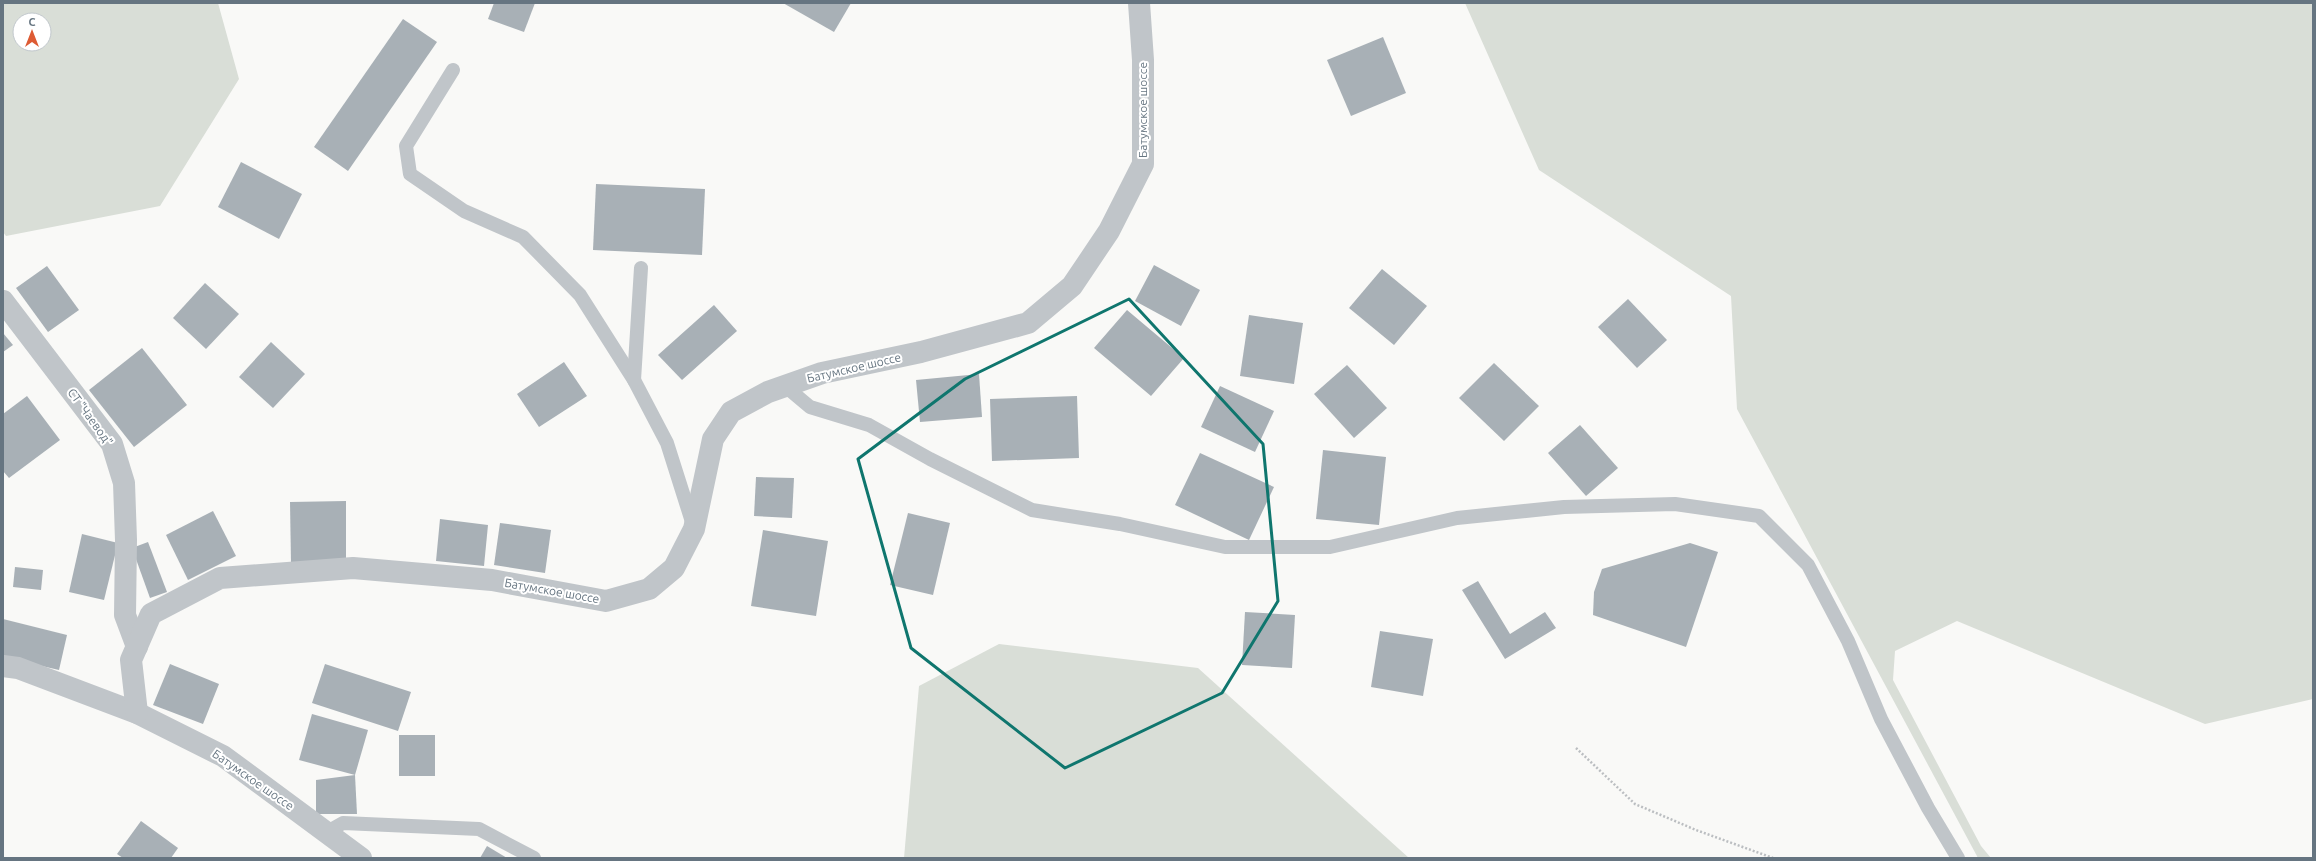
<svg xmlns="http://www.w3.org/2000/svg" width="2316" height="861" viewBox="0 0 2316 861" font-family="Ubuntu,sans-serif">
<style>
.green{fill:#d9ded7;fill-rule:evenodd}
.building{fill:#a8b0b6}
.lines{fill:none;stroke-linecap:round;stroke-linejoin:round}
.path{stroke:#bbbec1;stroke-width:2.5;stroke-dasharray:2 2;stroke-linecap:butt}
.lane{stroke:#c0c5c9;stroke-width:14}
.street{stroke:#c0c5c9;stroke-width:22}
.marked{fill:none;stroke:#0f766e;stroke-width:3;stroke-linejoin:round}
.labels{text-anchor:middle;stroke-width:4;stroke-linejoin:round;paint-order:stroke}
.street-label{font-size:12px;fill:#667581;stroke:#fff}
</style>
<rect width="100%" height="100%" fill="#f9f9f7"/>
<!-- green -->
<g class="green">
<path d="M3,3h215l21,76 -79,127 -154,30 -3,-4zM20,20h24v24h-24z"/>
<polygon points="1465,3 2313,3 2313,699 2205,724 1957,621 1895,651 1893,680 1981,846 1991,858 1978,858 1737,409 1731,296 1539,170"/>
<polygon points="999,644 1198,668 1409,858 904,858 919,686"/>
</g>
<!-- building -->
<g class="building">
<polygon points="494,3 535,3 524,32 488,19"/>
<polygon points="783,3 851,3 834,32"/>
<polygon points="403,19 437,42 348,171 314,147"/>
<polygon points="1383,37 1406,93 1351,116 1327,60"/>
<polygon points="241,162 302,194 279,239 218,207"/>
<polygon points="596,184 705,189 702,255 593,250"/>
<polygon points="1154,265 1200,290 1181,326 1135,301"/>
<polygon points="47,266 79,310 48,332 16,288"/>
<polygon points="1382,269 1427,306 1394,345 1349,308"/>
<polygon points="205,283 239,314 206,349 173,318"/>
<polygon points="1628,299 1667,340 1637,368 1598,327"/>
<polygon points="714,305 737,331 682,380 658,355"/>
<polygon points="1127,310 1184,358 1151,396 1094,348"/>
<polygon points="1249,315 1303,323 1294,384 1240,376"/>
<polygon points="3,333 13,345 3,352"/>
<polygon points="271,342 305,374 273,408 239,377"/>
<polygon points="142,348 187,405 134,447 89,390"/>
<polygon points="564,362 587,396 539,427 517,394"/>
<polygon points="1494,363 1539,406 1504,441 1459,398"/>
<polygon points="1347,365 1387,408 1354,438 1314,394"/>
<polygon points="979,374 982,417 920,422 916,380"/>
<polygon points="1220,386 1274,411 1255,452 1201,427"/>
<polygon points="27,396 60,440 9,478 3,471 3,414"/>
<polygon points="1077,396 1079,458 992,461 990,399"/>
<polygon points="1580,425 1618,468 1586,496 1548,453"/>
<polygon points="1323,450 1386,457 1379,525 1316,519"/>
<polygon points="1200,453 1274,487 1249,540 1175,505"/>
<polygon points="756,477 794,478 792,518 754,516"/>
<polygon points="346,501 346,562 291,564 290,502"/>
<polygon points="213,511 236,556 188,580 166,535"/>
<polygon points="908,513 950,523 933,595 890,585"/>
<polygon points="440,519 488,525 484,566 436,561"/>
<polygon points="500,523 551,530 545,573 494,565"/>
<polygon points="763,530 828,541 816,616 751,606"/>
<polygon points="82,534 118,543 104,600 69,592"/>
<polygon points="148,542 167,592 150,598 132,548"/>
<polygon points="1690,543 1718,552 1686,647 1593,615 1594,592 1602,569"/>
<polygon points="15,567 43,570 41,590 13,587"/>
<polygon points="1478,581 1510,634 1545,612 1556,628 1505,659 1462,590"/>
<polygon points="1245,612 1295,615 1292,668 1242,665"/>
<polygon points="3,619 67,635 59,670 3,657"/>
<polygon points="1380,631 1433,639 1423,696 1371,687"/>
<polygon points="170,664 219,684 203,724 153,705"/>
<polygon points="325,664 411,692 398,731 312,703"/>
<polygon points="312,714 368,730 355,775 299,760"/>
<rect x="399" y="735" width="36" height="41"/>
<polygon points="355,775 357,814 316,814 316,780"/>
<polygon points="141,821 178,848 171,858 123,858 117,854"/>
<polygon points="487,846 507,858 480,858"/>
</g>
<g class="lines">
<!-- path -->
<polyline class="path" points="1576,748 1635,804 1696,830 1773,858"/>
<!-- lane -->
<g class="lane">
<polyline points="453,70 406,146 410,174 464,211 523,237 580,295 634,380 667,443 693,525"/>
<polyline points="634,380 641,268"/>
<polyline points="785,386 810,407 869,425 930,459 1032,510 1120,524 1225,547 1330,547 1457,518 1564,507 1675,504 1759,516 1808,565 1848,641 1881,719 1928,808 1958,858"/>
<polyline points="327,832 343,823 479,829 534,858"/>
</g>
<!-- street -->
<g class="street">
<polyline points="3,301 112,444 124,483 126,540 125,615 137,647"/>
<polyline points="3,666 18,668 137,713 223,756 361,858"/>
<polyline points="137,713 131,660 151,614 220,578 353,568 492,580 606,601 649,589 674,568 694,529 713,439 731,412 768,392 822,373 921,352 1028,323 1072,286 1109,231 1143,164 1143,60 1139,3"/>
</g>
</g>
<!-- marked area -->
<path class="marked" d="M1129,299l134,145 15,157 -56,92 -157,75 -154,-120 -53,-189 107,-80z"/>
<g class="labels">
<!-- street labels -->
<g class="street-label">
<text transform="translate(1143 110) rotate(-90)" y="4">Батумское шоссе</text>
<text transform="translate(854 368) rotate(-13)" y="4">Батумское шоссе</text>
<text transform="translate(90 417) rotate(54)" y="4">СТ "Чаевод"</text>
<text transform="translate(552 591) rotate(10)" y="4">Батумское шоссе</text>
<text transform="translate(253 780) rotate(35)" y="4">Батумское шоссе</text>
</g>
</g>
<!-- border -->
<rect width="2316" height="861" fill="none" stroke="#667581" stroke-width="8"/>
<!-- north arrow -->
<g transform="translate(32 32)"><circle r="19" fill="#ffffff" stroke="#c2c8cd"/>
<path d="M0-3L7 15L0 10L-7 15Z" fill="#dd5b34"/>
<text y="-6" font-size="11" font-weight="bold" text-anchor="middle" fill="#667581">С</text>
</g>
</svg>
